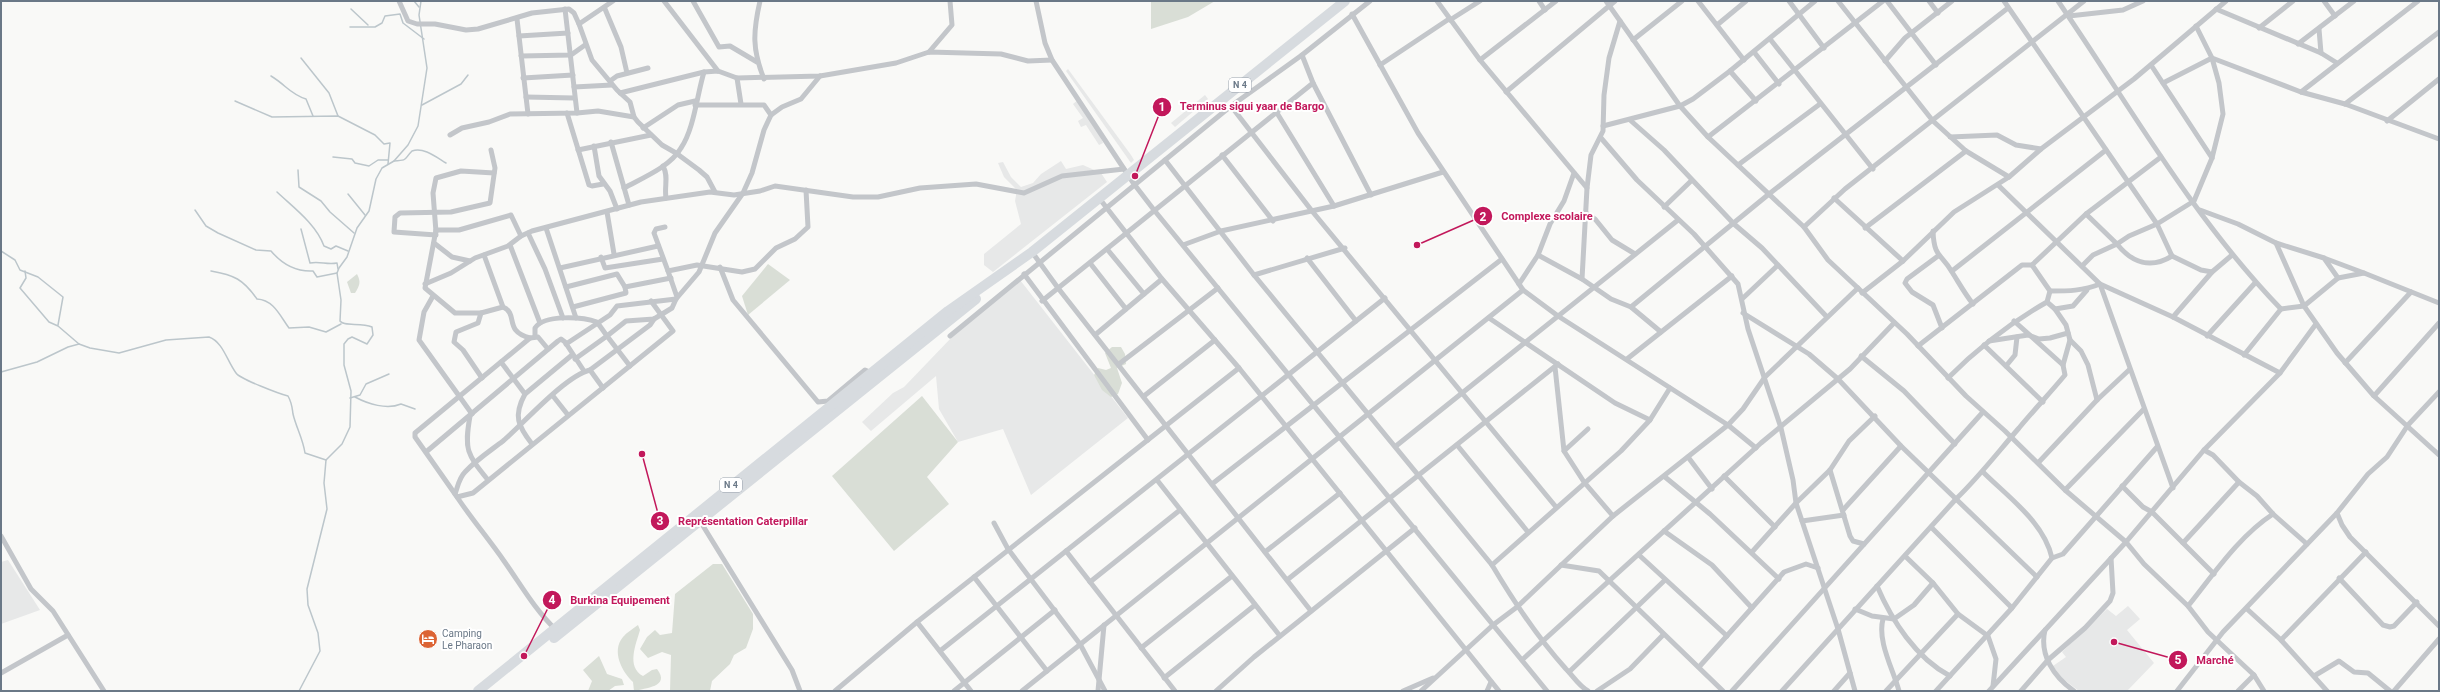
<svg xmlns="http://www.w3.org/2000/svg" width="2440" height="692" viewBox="0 0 2440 692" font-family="Roboto,sans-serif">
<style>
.built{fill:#e7e8e8}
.green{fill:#d9ded6}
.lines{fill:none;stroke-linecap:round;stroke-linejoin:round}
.stream{stroke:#bcc6cb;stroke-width:1.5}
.street{stroke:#c3c6ca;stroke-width:5}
.highway{stroke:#d7dbdf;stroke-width:10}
.labels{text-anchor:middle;stroke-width:4;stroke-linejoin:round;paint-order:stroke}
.shield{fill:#fff;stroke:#97a0ab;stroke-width:1}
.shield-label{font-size:9px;font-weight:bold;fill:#6a7887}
.poi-label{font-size:10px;fill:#6a7887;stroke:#fff;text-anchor:start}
.leader{fill:none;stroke:#c2185b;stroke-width:1.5}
.callout-dot{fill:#c2185b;stroke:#fff;stroke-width:1.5}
.mark-label{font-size:12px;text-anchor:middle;font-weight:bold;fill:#fff}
.callout-label{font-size:11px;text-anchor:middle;font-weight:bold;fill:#c2185b;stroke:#fff;stroke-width:4;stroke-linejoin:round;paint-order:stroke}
</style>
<rect width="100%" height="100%" fill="#f9f9f7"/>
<!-- built -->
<g class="built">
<polygon points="1068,69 1131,155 1134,160 1131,163 1066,71"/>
<polygon points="1205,95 1208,99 1175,127 1171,123"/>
<polygon points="1078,100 1097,128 1103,143 1099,145 1086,125 1081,127 1078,121 1083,118 1073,104"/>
<polygon points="1061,161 1066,169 1083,165 1101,173 1107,182 993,272 984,265 984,254 1021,224 1015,201 1017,190 1004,177 998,163 1003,162 1011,177 1021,187 1033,183 1041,174"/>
<polygon points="1020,280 1128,418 1031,495 1003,429 958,442 939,409 936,376 871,431 862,422 893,393 904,387 952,337"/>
<polygon points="8,560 40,610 1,624 1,562"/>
<polygon points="2128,606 2140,619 2127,630 2154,663 2127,691 2079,691 2062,678 2053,666 2066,657 2062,652 2107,609 2116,616"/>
</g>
<!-- green -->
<g class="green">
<polygon points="1151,1 1215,1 1188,17 1151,29"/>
<polygon points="768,264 790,280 748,315 742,296"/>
<path d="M357,274c4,8 3,11 -2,19h-4l-4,-11z"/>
<polygon points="1112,347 1121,347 1125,354 1126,364 1117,368 1122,383 1118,394 1111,397 1102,390 1094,375 1098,368 1106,370 1111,368 1105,353"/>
<polygon points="922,396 958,442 927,477 949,504 894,551 832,476"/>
<polygon points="713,564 722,564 753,614 753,629 746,648 734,655 730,664 712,681 710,691 670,691 671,655 662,652 648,658 640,649 647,637 655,630 660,635 672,633 675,594"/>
<path d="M638,625l2,5c-4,14 -14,37 3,46l9,-6 5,-1c14,18 -12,19 -23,22l-1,-9c-11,-10 -22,-31 -10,-45 4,-5 10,-8 15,-12z"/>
<polygon points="599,656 607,674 622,679 624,685 615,686 608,691 588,691 592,681 583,670"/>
</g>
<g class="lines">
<!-- stream -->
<g class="stream">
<polyline points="414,1 419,7"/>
<polyline points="351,9 368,25"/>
<polyline points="350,27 375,27 382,23 385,16 400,14 403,23 424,39"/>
<polyline points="301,58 329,93 338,116"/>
<path d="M271,76c15,9 19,18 35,23l7,17"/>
<polyline points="235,101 272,117 338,116 375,135 384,144 390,143 388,164"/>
<polyline points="422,105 461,84 468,75"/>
<polyline points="333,157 352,159 355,163 369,166 378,160 388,160"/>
<path d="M394,161c15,-1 9,-1 18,-10 12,-4 24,6 34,12"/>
<polyline points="298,170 299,187 321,201 330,212 354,233"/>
<path d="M277,192c17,16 39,32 47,54l7,3 5,-3 12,5"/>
<polyline points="348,194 365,215"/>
<path d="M195,210l11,16 12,7 38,17 15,1c11,13 24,21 42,20l4,6 20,-4"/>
<path d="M301,229l9,34c10,-2 17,2 27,0l1,6"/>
<polyline points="1,251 15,260 20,270 38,277 63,297 58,325"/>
<path d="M25,271l1,7 -6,10 29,34 9,4 21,18 11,4 29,5 47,-13 43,-3c14,5 18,24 27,36 4,6 44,21 52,23 4,7 4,11 5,18 3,13 10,25 12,39l21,7"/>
<path d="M211,271c23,4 32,8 46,28 17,1 23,17 32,29l20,-1 17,5 15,-8"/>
<polyline points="1,372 37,362 68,347 79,344"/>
<path d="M355,397c13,7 32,13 46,7l14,5"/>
<polyline points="350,398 360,395 366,384 389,374"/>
<path d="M299,691l21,-40 -2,-18 -10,-28 -1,-16 20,-80 -3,-26 2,-23 16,-16 8,-17 1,-36 -7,-26v-21l4,-5 4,-2 15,7 6,-9 -1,-8c-11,-5 -28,0 -32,-6l1,-21 -4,-27 2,-5 8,-11 10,-29 12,-17 7,-32 6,-11 12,-7 14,-16 10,-19 9,-58 -8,-53 2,-14"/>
</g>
<!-- street -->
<g class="street">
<polyline points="399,1 408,21 417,24 435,24 466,30 478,29 532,13 569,9 574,13 579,24"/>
<polyline points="613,1 579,24 592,60 617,90 630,102 634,117 638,122 662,145 676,153 699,170 707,177 715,192"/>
<polyline points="664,1 718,71"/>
<polyline points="693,1 719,47 730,46 757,62"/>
<path d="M760,1c-7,31 -8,48 4,78"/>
<polyline points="1036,1 1045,43 1052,60 1134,184 1154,210 1547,691"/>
<polyline points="1437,1 1480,60 1587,188 1582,279"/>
<polyline points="1539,1 1545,10"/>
<polyline points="1606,1 1680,106 1708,137 1804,227 1828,260 1907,334 1966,396 2005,431 2065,490 2126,542 2144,564 2188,606 2208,632 2254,675 2264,691"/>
<polyline points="1698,1 1744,60"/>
<polyline points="1789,1 1824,48"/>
<polyline points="1838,1 1933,121 1966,151 2009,177"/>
<polyline points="1887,1 1936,65"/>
<polyline points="1929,1 1938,13"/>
<polyline points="2004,1 2157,224 2172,256 2201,270 2212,272"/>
<path d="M2058,1c72,105 134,216 223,308l23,-3 33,47 37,43 65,59"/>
<polyline points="2324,1 2335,16"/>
<polyline points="565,9 577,113"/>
<polyline points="605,9 621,47 627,73"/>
<polyline points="2216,9 2321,53 2337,63"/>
<polyline points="1352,14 1418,133 1523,290 1558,316 1728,425 1756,448"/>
<polyline points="2069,16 2123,10 2143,1"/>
<polyline points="517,19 528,114"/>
<polyline points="1450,20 1480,1"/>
<polyline points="1717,25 1746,1"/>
<polyline points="2196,26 2212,58 2301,92 2345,104 2439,139"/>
<polyline points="2259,28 2293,1"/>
<polyline points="2319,29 2321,53"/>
<polyline points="519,36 568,33"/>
<polyline points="1770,39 1873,169"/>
<polyline points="1633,40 1682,1"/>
<polyline points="2298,44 2354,1"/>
<polyline points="929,52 952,25 950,1"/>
<polyline points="1754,52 1779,84"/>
<polyline points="1302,55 1313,83 1371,195"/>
<polyline points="521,56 571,55 585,45"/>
<polyline points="1480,60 1556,1"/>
<polyline points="1885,61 1905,38 1952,1"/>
<polyline points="1380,65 1449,19"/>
<polyline points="2151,65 2212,158"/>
<polyline points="1730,71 1756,101"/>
<polyline points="523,78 573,75"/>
<polyline points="737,78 741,104"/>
<polyline points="610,81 617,76 648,68"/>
<polyline points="574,87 612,85"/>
<polyline points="1506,92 1615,1"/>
<polyline points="2301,92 2418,1"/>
<polyline points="620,93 704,72 718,71 737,78 820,76 896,63 929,52 1001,54 1028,61 1052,60"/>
<polyline points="526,97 574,98"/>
<polyline points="2345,104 2439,32"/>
<polyline points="695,105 764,105 771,115"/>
<polyline points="1231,106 1312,211 1556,507"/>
<polyline points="567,113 589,185 592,186 603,184"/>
<polyline points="1277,113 1334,206"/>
<polyline points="1630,120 1664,150 1734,224 1762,248 1827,317"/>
<polyline points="2387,121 2439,79"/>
<polyline points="1603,126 1680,106 1693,99 1730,71 1815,1"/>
<polyline points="643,128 678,105 695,101"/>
<polyline points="450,135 462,128 489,122 510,114 577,113 598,111 634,117"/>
<polyline points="1708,137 1883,1"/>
<polyline points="1950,137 1997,135 2016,145 2041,149"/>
<polyline points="1601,138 1637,180 1694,234 1738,284 1748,329 1781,428 1793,480 1796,503 1838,629 1855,691"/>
<polyline points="611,142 629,205"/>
<polyline points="594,146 599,176 610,191 617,209"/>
<polyline points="578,150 651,135"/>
<polyline points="1222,155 1273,221"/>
<path d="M1165,160l89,115 238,290c22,37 45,72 74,104 8,8 12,16 22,22"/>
<polyline points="1738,165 1820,104"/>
<path d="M663,166c6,11 1,20 3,32"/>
<polyline points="1998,185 2100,284 2173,488"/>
<path d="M624,188c18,-10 46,-21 57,-40 13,-19 16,-53 23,-76"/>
<polyline points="1587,188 1591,155 1603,131 1604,95 1609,58 1620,21"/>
<polyline points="1099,198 1162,279 1239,368 1499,691"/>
<polyline points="1834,198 1903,261"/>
<polyline points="1664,207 1691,181"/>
<polyline points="2200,210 2238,224 2276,243 2324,258 2338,278 2364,273 2439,303"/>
<polyline points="607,212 614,254"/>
<polyline points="1586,213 1595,219 1612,240 1635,254"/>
<polyline points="2086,214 2117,244 2129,236 2157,224 2194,201 2212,158 2223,114 2219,83 2212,58 2163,83"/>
<polyline points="665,227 656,229 654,233 668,271"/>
<polyline points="1804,227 1845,189 2084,1"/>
<polyline points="546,228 576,318"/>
<polyline points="1865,228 1966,151"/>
<path d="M1933,231c1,27 8,22 19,41 7,11 13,22 21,32"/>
<polyline points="436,232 433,193 436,178 461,171 494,173"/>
<polyline points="528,233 545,269 563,318"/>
<polyline points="436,235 394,232 395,217 400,213 451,212 490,203 495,168 491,150"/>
<polyline points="434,243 452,257 470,261"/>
<polyline points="2276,243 2304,306 2338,278"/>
<polyline points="510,245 540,323"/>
<polyline points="1183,245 1221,231 1334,206 1443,172"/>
<polyline points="1107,249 1144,294"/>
<polyline points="1032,252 1058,288 1311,611"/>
<path d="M484,255l19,52c16,7 0,24 27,31"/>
<polyline points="1538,255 1582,279 1611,299 1631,307 1661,332"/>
<polyline points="1938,256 1907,279 1905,283 1912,292 1933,305 1942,328"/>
<polyline points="601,257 605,268 663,259"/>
<polyline points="1307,258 1356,321"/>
<polyline points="2324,258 2364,273"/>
<polyline points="1090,263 1126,309"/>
<path d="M2082,266l11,-11 24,-11c15,19 34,25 55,12"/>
<polyline points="720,267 733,300 818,402 828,401 865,370 872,373"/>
<polyline points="560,268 658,246"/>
<polyline points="1952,271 2106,150"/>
<polyline points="1024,274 1148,440"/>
<polyline points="1254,275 1345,248"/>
<polyline points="425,284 451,273 475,258 508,246 521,236 532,231 641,202 710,192 734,195 760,191 775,186 853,197 878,197 920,188 976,184 1024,193 1062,176 1124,169"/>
<polyline points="1519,284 1538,255 1550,224 1564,201 1574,173"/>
<polyline points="566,287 617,274 625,287"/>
<path d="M2050,291c18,0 33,0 50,-7l73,33 107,56"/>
<polyline points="1862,293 1903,261 1954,212 2009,177 2041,149 2134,79 2226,1"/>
<polyline points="433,296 424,312 419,340 472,414"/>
<polyline points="677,297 668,271 697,265 742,272 755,269 776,248 795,239 808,227 806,190"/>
<polyline points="1742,299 1777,266"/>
<polyline points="1042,301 1313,83"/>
<polyline points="2047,302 2055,309 2066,325 2070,340 2081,351 2088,365 2097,400"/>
<polyline points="573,307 626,293 625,287 671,278"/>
<polyline points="1631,307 1769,194 2008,8"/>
<polyline points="2055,309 2073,306 2087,290"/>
<polyline points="481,313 503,307"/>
<polyline points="1743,313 1809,354 1838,379 1901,446 2037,577"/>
<polyline points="2173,317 2212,272 2232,255"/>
<polyline points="1489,318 1615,403 1650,420"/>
<polyline points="2014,321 2063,365"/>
<polyline points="1095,335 1162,279"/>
<path d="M535,336v-8c9,-14 48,-11 62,-6l10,14 19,-15 28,-2 18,-11 4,-9 23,-27 16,-39 28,-40 9,-20 12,-43 7,-15 11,-8 19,-8 19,-23"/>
<polyline points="950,336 1231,106 1302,55 1370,1"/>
<polyline points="2207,336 2255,283"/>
<polyline points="1989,341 2028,335 2039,339 2050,338 2068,333"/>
<polyline points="566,344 610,315 617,306 676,299"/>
<polyline points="1984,345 2043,402"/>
<polyline points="1918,346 2022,265 2032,265 2086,214 2161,157"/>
<polyline points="2244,355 2281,309"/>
<polyline points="1861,356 1904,391 1955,444"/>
<polyline points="575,359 607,336 630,366"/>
<polyline points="1627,359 1732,276"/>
<polyline points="501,362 525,394"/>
<polyline points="2345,363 2411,292"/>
<polyline points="1119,364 1218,288"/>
<polyline points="2006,366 2015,355 2017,337"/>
<polyline points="1555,367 1564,451 1584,482 1613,516"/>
<polyline points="590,370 603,388"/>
<polyline points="482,378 463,350 454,342 456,332 478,323 481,313 455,313 425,288 436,230 459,230 511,215 521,236"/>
<path d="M1948,378c30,-30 62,-55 99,-76l3,-11 -18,-26"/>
<polyline points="553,396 568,415"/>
<polyline points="1144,396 1215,340"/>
<polyline points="2374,396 2439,323"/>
<path d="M470,416c-6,34 -3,38 18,64"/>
<path d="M532,444c-14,-18 -19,-28 -7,-50l47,-39"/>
<polyline points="1457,445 1528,532"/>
<polyline points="1396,446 1678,220"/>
<polyline points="2204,450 2213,455 2239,482 2257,496 2273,514 2307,544"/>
<polyline points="1564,451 1588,429"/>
<polyline points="426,452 558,341 561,339 565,342 584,371"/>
<polyline points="1688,457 1712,489"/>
<polyline points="2038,463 2097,400 2129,370"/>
<polyline points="1830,470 1850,536 1853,541 1864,544"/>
<path d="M1983,472c25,25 61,50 69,86"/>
<polyline points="1724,476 1775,527"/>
<polyline points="1665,477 1710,514 1779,579"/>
<polyline points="1157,480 1280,636"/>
<polyline points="1212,484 1502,259"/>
<polyline points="2122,486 2143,507 2152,512 2214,574"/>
<polyline points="2065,490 2143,410"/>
<polyline points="455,494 415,437 415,433 530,338 538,337 548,349"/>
<polyline points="457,497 473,493 673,331 651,301"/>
<polyline points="1843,510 1901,446"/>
<polyline points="2337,513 2342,525 2350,537 2439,626"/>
<polyline points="700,521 792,670 800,691"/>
<polyline points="1802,521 1844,515"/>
<polyline points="994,523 1008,549 1080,644 1105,691"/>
<polyline points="1931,527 2012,608"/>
<polyline points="1664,531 1712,565 1752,608"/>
<polyline points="1,536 31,589 53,611 104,691"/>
<polyline points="2183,543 2239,482"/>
<polyline points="1066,551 1175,691"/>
<polyline points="1265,552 1340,493"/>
<polyline points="1752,552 1796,503 1830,470 1849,441 1875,416"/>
<polyline points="1639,555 1727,636"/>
<polyline points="1905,556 1933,583 1958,614 1988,636 1996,659 1993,686"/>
<polyline points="1492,565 1621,451 1650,420 1670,388"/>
<polyline points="1561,565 1599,571 1723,691"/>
<polyline points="974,577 1047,671"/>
<polyline points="2339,578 2383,625 2390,627 2394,626 2417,602"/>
<polyline points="1287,580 1558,364"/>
<polyline points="1090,582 1180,510"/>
<path d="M1877,586c15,35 39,72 73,90"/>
<path d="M2188,606c25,-31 51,-70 85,-92"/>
<polyline points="1855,609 1872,616 1894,619 1914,605 1933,583"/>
<polyline points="2247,609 2281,640 2327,691"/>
<path d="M1883,619c-6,22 10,50 16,72"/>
<polyline points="917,622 971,691"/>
<path d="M556,630c-21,-20 -35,-45 -52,-69 -16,-23 -34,-44 -49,-67 3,-8 4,-16 10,-22 11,-12 25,-21 38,-31 20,-17 62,-65 87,-71l60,-45 4,-6"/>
<path d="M2045,630c-6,25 9,47 29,61"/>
<polyline points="2281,640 2366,552"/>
<polyline points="1141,648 1232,576"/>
<polyline points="940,651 1385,298"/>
<polyline points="1522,660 1761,443 1850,369 1894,323"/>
<polyline points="1699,667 1784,572 1806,564 1818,568"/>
<polyline points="1569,672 1665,580"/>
<polyline points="1,673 68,635"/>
<polyline points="2314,676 2339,661 2354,672 2368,673 2390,691"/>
<polyline points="1164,678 1255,605"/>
<polyline points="835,691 917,622 1239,368"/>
<polyline points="954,691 1055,610"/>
<polyline points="1022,691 1523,290"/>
<polyline points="1098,691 1104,625"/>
<polyline points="1216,691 1254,657 1415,528"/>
<polyline points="1403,691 1433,678"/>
<polyline points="1421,691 1493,625 1517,607 1613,516 1728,425 1743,409 1765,377 1858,288"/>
<polyline points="1487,691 1491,682"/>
<polyline points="1597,691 1630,669 1663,635"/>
<polyline points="1732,691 1983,412"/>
<path d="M1782,691l174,-192c23,-22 42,-47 63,-71 15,-18 31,-35 46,-53l-2,-10 7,-25"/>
<polyline points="1834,691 1850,673"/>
<polyline points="1886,691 1958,614"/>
<polyline points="1936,691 2012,608 2052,558 2063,554 2157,447"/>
<polyline points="1989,691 2126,542 2204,450 2280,373 2316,324"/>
<polyline points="2021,691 2048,660 2085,628 2110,601 2113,593 2111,558"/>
<polyline points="2177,691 2223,632 2337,513 2368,474 2387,457 2408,425 2439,392"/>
<polyline points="2238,691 2254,675"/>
<polyline points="2394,691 2439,639"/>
</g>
<!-- highway -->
<g class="highway">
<polyline points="554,638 976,299"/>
<polyline points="478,691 948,311 1032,252 1345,1"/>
</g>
</g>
<!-- icons -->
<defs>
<g id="hotel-disc" transform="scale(1)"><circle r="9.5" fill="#dc6434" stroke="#fff"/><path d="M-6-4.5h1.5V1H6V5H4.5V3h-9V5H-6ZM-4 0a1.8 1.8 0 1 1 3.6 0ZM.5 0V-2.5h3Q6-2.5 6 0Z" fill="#fff"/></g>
</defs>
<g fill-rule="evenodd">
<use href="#hotel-disc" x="428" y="639"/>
</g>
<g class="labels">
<!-- shield labels -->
<g class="shield">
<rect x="1229" y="78" width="22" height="14" rx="3"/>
<rect x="720" y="478" width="22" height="14" rx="3"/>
</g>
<g class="shield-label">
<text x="1240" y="88">N 4</text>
<text x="731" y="488">N 4</text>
</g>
<!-- poi labels -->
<g class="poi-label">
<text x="442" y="637">Camping<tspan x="442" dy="12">Le Pharaon</tspan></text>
</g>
</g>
<!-- callouts -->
<path class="leader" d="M1135 176L1162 107M1417 245L1483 216M642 454L660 521M524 656L552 600M2114 642L2178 660"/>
<g class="callout-dot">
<circle cx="1135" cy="176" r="4"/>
<circle cx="1417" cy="245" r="4"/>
<circle cx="642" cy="454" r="4"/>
<circle cx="524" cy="656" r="4"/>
<circle cx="2114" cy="642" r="4"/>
<circle cx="1162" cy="107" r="10"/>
<circle cx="1483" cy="216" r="10"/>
<circle cx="660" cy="521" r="10"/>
<circle cx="552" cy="600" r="10"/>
<circle cx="2178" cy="660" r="10"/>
</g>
<g class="mark-label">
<text x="1162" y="111">1</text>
<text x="1483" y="221">2</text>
<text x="660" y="525">3</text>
<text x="552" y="604">4</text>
<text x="2178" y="664">5</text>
</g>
<g class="callout-label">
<text x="1252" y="110">Terminus sigui yaar de Bargo</text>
<text x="1547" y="220">Complexe scolaire</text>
<text x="743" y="525">Représentation Caterpillar</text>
<text x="620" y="604">Burkina Equipement</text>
<text x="2215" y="664">Marché</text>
</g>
<!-- border -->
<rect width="2440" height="692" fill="none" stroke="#6a7887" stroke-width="4"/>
</svg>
